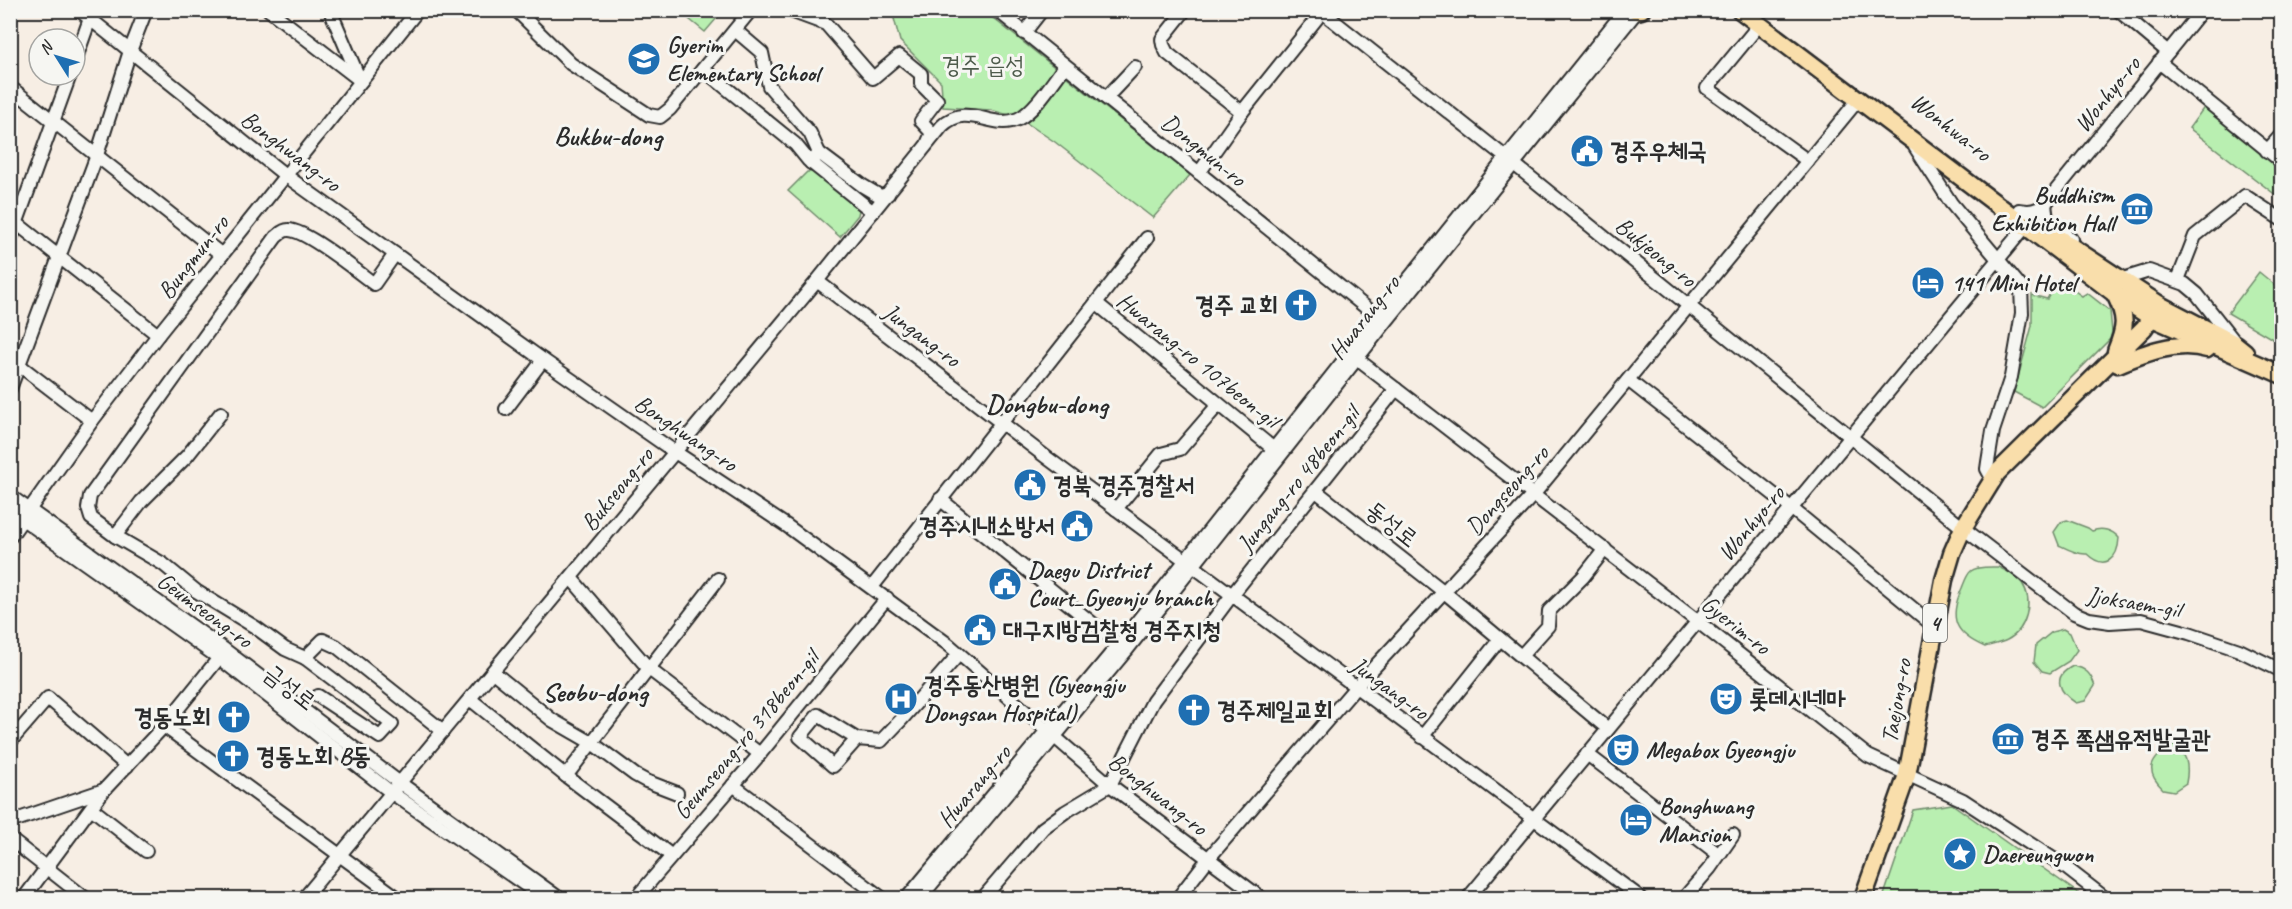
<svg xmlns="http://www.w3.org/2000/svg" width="2292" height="909" viewBox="0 0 2292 909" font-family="Caveat,'Poor Story',sans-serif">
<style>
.green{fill:#b9efb1;stroke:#728d6e;stroke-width:1.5}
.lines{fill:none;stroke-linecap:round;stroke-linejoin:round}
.minor-casing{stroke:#2b2b2b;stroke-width:16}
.major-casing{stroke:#2b2b2b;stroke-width:21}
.minor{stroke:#f6f6f2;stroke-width:12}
.major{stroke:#f9deab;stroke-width:16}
.labels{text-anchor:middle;stroke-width:6;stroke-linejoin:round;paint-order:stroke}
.shield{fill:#f6f6f2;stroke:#686867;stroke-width:1.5}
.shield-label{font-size:22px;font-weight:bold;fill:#2b2b2b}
.poi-label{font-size:24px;font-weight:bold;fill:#2b2b2b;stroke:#f6f6f2;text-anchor:start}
.park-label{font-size:24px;fill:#4e5c4c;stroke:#f6f6f2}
.street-label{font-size:24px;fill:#2b2b2b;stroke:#f6f6f2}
.quarter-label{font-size:27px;font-weight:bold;fill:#2b2b2b;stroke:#f6f6f2}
</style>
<rect width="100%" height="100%" fill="#f7eee4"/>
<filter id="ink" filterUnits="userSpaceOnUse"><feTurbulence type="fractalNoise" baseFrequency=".0167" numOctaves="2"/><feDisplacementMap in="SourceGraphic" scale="12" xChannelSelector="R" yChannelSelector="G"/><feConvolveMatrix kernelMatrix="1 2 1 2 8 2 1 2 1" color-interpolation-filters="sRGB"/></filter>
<g filter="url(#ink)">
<!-- green -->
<g class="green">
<polygon points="679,11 723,11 705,32"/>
<polygon points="892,11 984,11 1190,175 1153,218 1055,142 1019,118 991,110 943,107 941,82 900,41"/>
<polygon points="2205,106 2281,168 2281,199 2189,128"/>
<polygon points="807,172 813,172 859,210 858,215 840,237 788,191"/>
<polygon points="2259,272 2281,290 2281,344 2228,313"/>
<polygon points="2058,279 2082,296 2087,293 2110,311 2112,332 2110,339 2042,407 2014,392 2032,326 2032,295 2047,299"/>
<path d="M2067,520l21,8 4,3c10,-4 20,-1 27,7 -1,21 -14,33 -32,16 -9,1 -20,-5 -28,-9l-5,-13 7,-10z"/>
<path d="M1998,567c8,4 19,8 24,16 12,18 5,47 -15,57 -6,3 -15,5 -22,7 -30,-13 -37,-28 -23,-59 2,-5 5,-14 9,-17 5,-5 20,-4 27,-4z"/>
<polygon points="2063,629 2070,633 2077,650 2069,661 2050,673 2042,671 2034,662 2036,645 2052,632"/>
<path d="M2073,666c13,2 18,8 22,20l-10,15 -9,2c-17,-11 -25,-26 -3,-37z"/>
<path d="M2170,745c18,3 19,23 16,38l-12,8 -11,-2c-20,-19 -11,-29 7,-44z"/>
<polygon points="1952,804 2085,898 1883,898 1913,810"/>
</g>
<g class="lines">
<!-- minor casing -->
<g class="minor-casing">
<g id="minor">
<polyline points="79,10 285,175 543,360 675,452 787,526 949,645 1110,785 1261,898"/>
<polyline points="269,10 361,81"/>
<polyline points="330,10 359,78"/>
<polyline points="516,10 571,64 649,115 660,117 670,109 751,10"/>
<polyline points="788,10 826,24 873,78 899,56 921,74 921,84 937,100 921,121 932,133 928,142"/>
<polyline points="997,10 1384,322"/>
<polyline points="1185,10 1162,39 1163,45 1167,53 1242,112"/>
<polyline points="1320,10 1514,164 1963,528 2074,613 2089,619 2110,622 2141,620 2189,633 2239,650 2282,671"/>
<polyline points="2118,10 2168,52"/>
<polyline points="2276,10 2282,15"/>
<polyline points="1759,25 1707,88 1808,161"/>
<polyline points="735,30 762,53 769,86 810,133 819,153 811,163"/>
<polyline points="1024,33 1042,10"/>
<polyline points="75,61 93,10"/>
<polyline points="2159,62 2282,162"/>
<polyline points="703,69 795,144 808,160 873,212"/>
<polyline points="10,87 222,255"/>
<polyline points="1106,98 1135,67"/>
<polyline points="1915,147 1951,203 2021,287 2022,313 2011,377 1993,431 1988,462 1987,469 1994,482"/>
<polyline points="2267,151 2282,134"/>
<polyline points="819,153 863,186 880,196 888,194"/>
<polyline points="1199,173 1242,112 1322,12"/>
<polyline points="2045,204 2047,219 2071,239"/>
<path d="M2019,210c11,2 18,1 26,-6l157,-194"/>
<polyline points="10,218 158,335"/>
<polyline points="10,241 70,75"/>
<polyline points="2120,280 2149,271 2185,284 2197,294 2234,341"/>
<polyline points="2178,280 2195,236 2245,196 2282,220"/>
<polyline points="817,281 1046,457 1641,898"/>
<polyline points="1096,303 1275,450"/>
<polyline points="10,358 92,421"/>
<polyline points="1357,359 1697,621 1868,756 1963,800 2061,864 2105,898"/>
<polyline points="1628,380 1791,508 1934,626"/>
<polyline points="10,389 97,155 130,51 146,10"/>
<polyline points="506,409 543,360"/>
<polyline points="1316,491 1443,591 1608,729"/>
<polyline points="10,496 225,650 400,783 559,898"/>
<polyline points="940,499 1125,650"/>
<polyline points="1116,509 1161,454 1180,449 1218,405"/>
<polyline points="10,510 219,658 392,793 544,898"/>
<polyline points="115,536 141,502 187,456 221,413"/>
<polyline points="10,537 92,421 158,335 418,10"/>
<polyline points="571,578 649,669 760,754"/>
<polyline points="872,587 1147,238"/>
<polyline points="1521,656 1548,626 1549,611 1583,577 1605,549"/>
<path d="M305,658l-20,-9 -30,-22 -59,-36 -33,-27 -48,-28 -24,-18 -3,-10 2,-12 186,-259c4,-3 7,-7 12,-7 17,-1 70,42 86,54l21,-30"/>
<polyline points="493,672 552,720 592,743 635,775 646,781 677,793"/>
<polyline points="318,696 380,737 392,724 305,658 323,640 336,646 443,731"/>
<polyline points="470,699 566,776 672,856"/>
<polyline points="164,726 398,898"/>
<polyline points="1422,737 1500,639"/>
<polyline points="857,739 818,715 800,737 833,766 857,739 881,741 902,719 959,654"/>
<polyline points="10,742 48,698 127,766"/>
<polyline points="1587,754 1718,854"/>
<polyline points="566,776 718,579"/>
<polyline points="733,785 882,898"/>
<polyline points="91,808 146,851"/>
<polyline points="10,822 104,790"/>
<polyline points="10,839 85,898"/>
<polyline points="24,898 104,790 164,726 223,653"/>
<path d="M304,898l513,-617 125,-155c26,-25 49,5 76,-7 17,-8 36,-39 47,-53"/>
<polyline points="636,898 760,754 887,598"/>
<polyline points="907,898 1125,637 1378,317 1625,10"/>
<polyline points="920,898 1126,651 1385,323 1638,10"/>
<polyline points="983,898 1043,828 1065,812 1110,785 1153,701 1232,595 1396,389"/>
<polyline points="1178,898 1208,859 1355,688 1534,494 1858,100"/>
<polyline points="1468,898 2025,227"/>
<polyline points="1684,898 1710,868 1733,835"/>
</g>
</g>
<!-- major casing -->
<g class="major-casing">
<g id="major">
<polyline points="1740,10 2114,293 2152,318 2282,375"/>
<polyline points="1637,11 1641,10"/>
<polyline points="2055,236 2160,305 2235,344 2245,352"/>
<path d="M2115,294c12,24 11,33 1,57"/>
<path d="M2118,364c27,-11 59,-24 89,-15"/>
<polyline points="1863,898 1907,775 1944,580 1952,553 1963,528 1997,473 2144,328 2160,305"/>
</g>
</g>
<!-- minor -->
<use href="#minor" class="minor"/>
<!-- major -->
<use href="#major" class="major"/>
</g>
</g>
<!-- icons -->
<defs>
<g id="school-disc" transform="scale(1.725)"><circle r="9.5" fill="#1f6fb2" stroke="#f6f6f2"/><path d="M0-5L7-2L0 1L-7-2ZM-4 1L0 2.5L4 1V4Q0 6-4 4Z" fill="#fff"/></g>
<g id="civic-disc" transform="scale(1.725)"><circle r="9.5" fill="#1f6fb2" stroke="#f6f6f2"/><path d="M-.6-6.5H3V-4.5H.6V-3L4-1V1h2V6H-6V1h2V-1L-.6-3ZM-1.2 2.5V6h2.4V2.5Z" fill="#fff"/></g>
<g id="museum-disc" transform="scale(1.725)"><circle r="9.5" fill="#1f6fb2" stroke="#f6f6f2"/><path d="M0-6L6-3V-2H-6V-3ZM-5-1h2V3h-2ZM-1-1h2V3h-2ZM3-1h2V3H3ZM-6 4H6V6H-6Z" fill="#fff"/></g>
<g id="hotel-disc" transform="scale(1.725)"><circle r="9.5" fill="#1f6fb2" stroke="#f6f6f2"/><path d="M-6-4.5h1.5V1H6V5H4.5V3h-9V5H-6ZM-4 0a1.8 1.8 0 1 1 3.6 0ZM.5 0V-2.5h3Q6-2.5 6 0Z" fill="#fff"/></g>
<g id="church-disc" transform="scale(1.725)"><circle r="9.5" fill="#1f6fb2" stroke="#f6f6f2"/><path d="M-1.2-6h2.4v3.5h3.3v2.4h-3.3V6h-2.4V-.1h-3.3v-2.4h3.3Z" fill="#fff"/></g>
<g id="hospital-disc" transform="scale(1.725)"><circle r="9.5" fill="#1f6fb2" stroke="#f6f6f2"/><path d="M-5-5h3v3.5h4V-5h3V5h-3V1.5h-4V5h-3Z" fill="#fff"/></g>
<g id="theatre-disc" transform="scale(1.725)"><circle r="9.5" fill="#1f6fb2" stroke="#f6f6f2"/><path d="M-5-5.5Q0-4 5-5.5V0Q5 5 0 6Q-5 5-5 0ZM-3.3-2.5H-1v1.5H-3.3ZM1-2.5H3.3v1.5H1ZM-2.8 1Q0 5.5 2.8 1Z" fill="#fff"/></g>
<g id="sight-disc" transform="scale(1.725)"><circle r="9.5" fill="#1f6fb2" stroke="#f6f6f2"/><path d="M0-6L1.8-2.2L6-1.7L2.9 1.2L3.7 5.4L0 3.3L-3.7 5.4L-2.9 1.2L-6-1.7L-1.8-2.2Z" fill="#fff"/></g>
</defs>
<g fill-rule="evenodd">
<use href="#school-disc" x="644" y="59"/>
<use href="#civic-disc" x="1587" y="151"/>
<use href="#museum-disc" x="2137" y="209"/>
<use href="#hotel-disc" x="1928" y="283"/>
<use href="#church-disc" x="1301" y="305"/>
<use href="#civic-disc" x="1030" y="485"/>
<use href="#civic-disc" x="1077" y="526"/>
<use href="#civic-disc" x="1005" y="584"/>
<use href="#civic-disc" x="980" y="630"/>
<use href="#hospital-disc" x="901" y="699"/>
<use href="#theatre-disc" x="1726" y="699"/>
<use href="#church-disc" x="1194" y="710"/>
<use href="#church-disc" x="234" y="717"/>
<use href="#museum-disc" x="2008" y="739"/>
<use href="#theatre-disc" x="1623" y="750"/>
<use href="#church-disc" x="233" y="756"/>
<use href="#hotel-disc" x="1636" y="820"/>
<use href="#sight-disc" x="1960" y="854"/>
</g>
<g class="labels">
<!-- shield labels -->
<rect class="shield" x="1923" y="604" width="24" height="38" rx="4.5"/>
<g class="shield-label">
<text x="1935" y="631">4</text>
</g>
<!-- poi labels -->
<g class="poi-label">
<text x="667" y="53">Gyerim<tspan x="667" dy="28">Elementary School</tspan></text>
<text x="1610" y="159">경주우체국</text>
<text x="2114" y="203" text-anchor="end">Buddhism<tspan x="2114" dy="28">Exhibition Hall</tspan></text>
<text x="1951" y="291">141 Mini Hotel</text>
<text x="1278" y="313" text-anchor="end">경주 교회</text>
<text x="1053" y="493">경북 경주경찰서</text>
<text x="1054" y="534" text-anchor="end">경주시내소방서</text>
<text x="1028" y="578">Daegu District<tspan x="1028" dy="28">Court_Gyeonju branch</tspan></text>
<text x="1003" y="638">대구지방검찰청 경주지청</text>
<text x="924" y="693">경주동산병원 (Gyeongju<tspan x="924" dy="28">Dongsan Hospital)</tspan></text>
<text x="1749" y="707">롯데시네마</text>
<text x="1217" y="718">경주제일교회</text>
<text x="211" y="725" text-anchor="end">경동노회</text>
<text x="2031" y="747">경주 쪽샘유적발굴관</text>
<text x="1646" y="758">Megabox Gyeongju</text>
<text x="256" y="764">경동노회 B동</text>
<text x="1659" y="814">Bonghwang<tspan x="1659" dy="28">Mansion</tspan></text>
<text x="1983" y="862">Daereungwon</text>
</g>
<!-- park labels -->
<g class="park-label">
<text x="983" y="73">경주 읍성</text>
</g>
<!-- street labels -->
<g class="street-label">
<text transform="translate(2107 94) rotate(-51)" y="8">Wonhyo-ro</text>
<text transform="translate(1951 127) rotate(38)" y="8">Wonhwa-ro</text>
<text transform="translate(1204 150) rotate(39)" y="8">Dongmun-ro</text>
<text transform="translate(291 151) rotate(37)" y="8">Bonghwang-ro</text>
<text transform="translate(1656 252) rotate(39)" y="8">Bukjeong-ro</text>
<text transform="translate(193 257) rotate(-52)" y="8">Bungmun-ro</text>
<text transform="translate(1364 317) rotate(-52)" y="8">Hwarang-ro</text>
<text transform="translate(922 335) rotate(37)" y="8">Jungang-ro</text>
<text transform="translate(1198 360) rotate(39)" y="8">Hwarang-ro 107beon-gil</text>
<text transform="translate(686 433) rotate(34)" y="8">Bonghwang-ro</text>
<text transform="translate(1298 479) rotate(-51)" y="8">Jungang-ro 48beon-gil</text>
<text transform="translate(617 489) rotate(-51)" y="8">Bukseong-ro</text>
<text transform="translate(1507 490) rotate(-48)" y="8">Dongseong-ro</text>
<text transform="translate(1751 523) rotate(-50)" y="8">Wonhyo-ro</text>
<text transform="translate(1392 524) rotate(38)" y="8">동성로</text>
<text transform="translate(2134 602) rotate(10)" y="8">Jjoksaem-gil</text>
<text transform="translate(205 610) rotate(36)" y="8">Geumseong-ro</text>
<text transform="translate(1736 625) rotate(38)" y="8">Gyerim-ro</text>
<text transform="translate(290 687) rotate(38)" y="8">금성로</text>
<text transform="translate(1390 688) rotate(36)" y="8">Jungang-ro</text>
<text transform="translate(1896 701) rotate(-80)" y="8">Taejong-ro</text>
<text transform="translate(746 735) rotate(-50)" y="8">Geumseong-ro 318beon-gil</text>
<text transform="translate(974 786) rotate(-50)" y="8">Hwarang-ro</text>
<text transform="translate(1158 794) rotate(38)" y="8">Bonghwang-ro</text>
</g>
<!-- quarter labels -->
<g class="quarter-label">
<text x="608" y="145">Bukbu-dong</text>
<text x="1047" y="413">Dongbu-dong</text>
<text x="595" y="701">Seobu-dong</text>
</g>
</g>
<!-- margin -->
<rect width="2292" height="909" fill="none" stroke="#f6f6f2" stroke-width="36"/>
<rect x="18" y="18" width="2256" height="873" fill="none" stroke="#2b2b2b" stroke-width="2" filter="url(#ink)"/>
<!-- north arrow -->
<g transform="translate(57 57) rotate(307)"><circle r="28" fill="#f6f6f2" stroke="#a5a5a2" stroke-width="1.5"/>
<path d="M0-4.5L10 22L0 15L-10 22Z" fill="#1f6fb2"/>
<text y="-9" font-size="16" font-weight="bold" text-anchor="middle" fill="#2b2b2b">N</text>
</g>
</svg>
